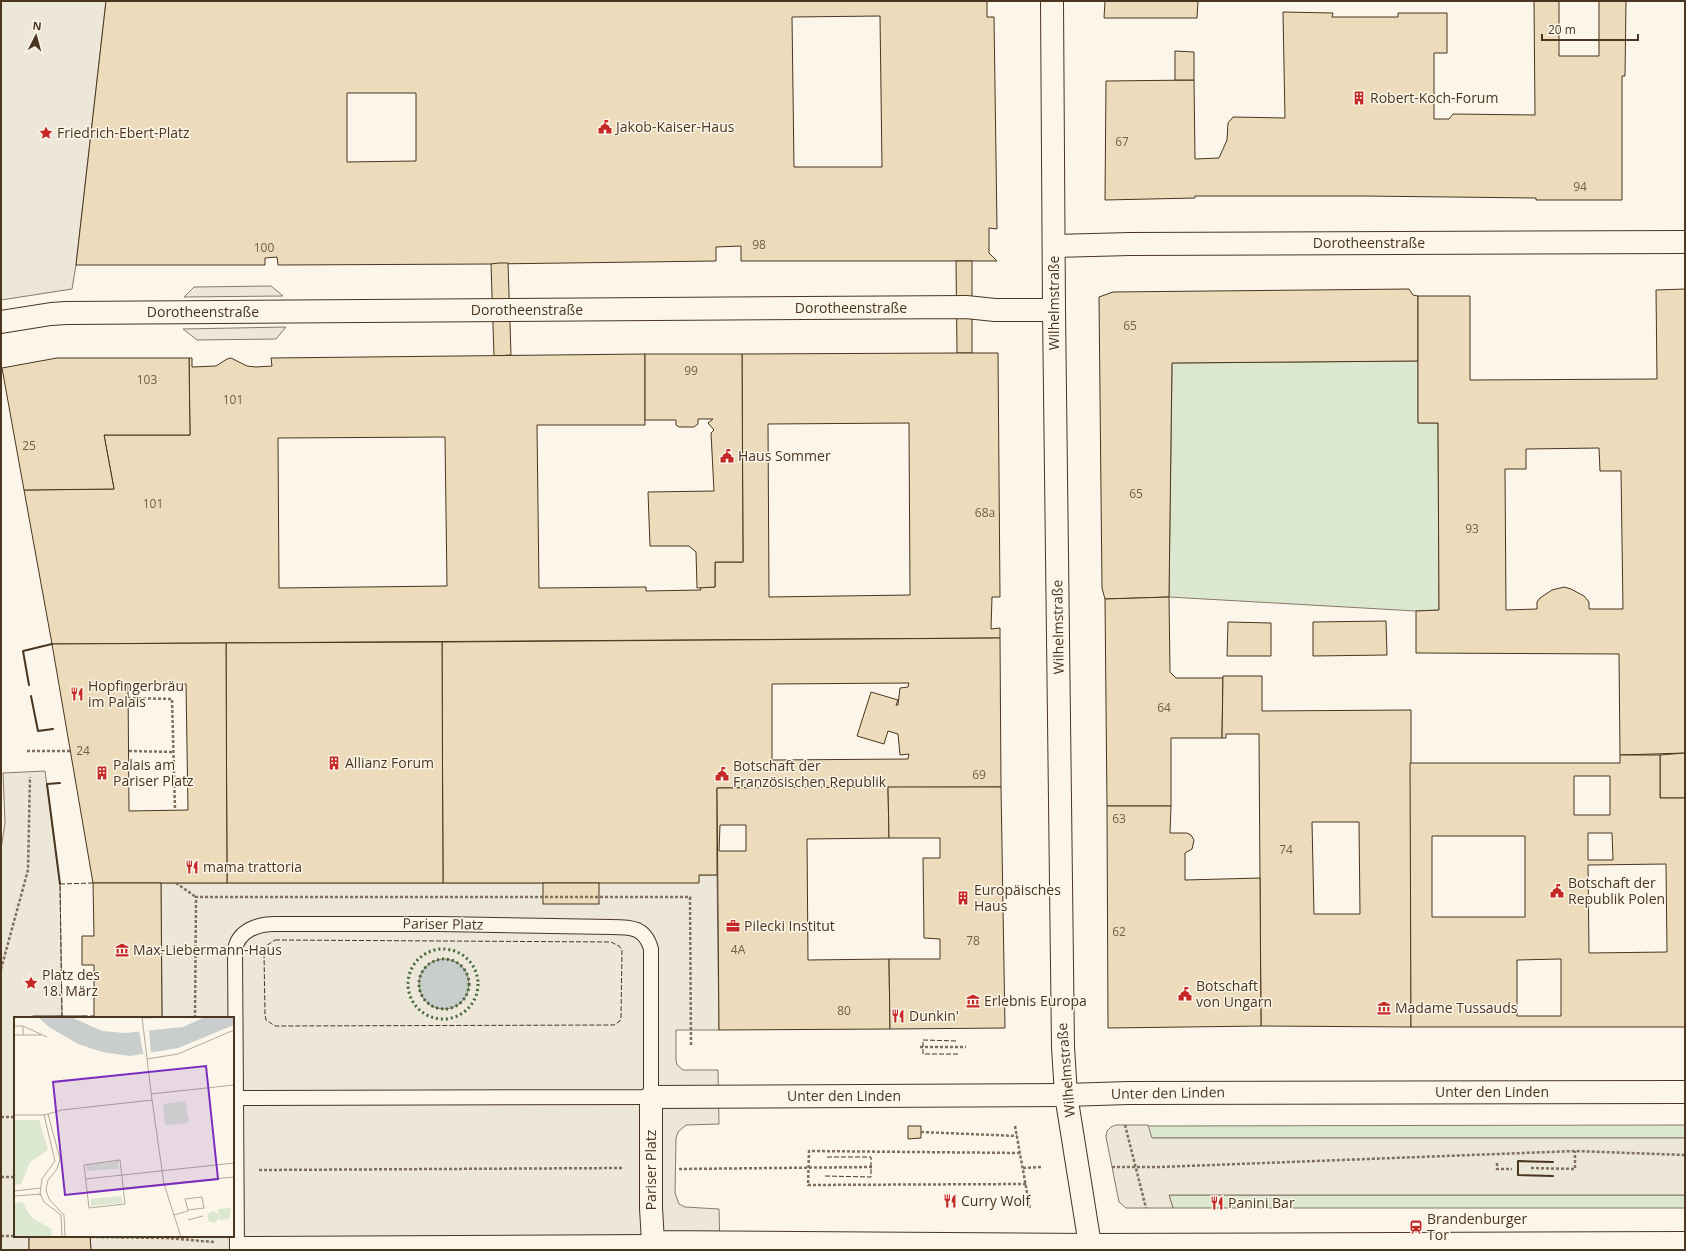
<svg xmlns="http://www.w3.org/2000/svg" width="1686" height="1251" viewBox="0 0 1686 1251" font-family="'Open Sans',sans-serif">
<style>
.green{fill:#dce7d0;stroke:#887966}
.parking{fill:#ede7d9;stroke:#887966}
.water{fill:#c9cecd;stroke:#887966}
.building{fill:#ecdcbc;stroke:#4a3520;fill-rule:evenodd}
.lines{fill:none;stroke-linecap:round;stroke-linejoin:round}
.lane-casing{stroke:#4a3520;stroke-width:16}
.street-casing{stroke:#4a3520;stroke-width:24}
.secondary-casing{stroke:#4a3520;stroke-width:24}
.primary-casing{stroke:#4a3520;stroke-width:24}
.path{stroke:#7f6f5c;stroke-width:2.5;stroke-dasharray:3 2;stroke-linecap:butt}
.lane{stroke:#fbf6e9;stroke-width:14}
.street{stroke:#fbf6e9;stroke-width:22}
.secondary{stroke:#fbf6e9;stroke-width:22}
.primary{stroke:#fbf6e9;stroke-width:22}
.hedge{stroke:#436837;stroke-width:3;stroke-dasharray:2 3;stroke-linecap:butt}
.fence{stroke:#4a3520;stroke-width:1;stroke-dasharray:5 2;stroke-linecap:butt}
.wall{stroke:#4a3520;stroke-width:2}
.labels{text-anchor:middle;stroke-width:3;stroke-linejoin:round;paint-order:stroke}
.number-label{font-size:12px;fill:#725f47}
.poi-label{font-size:14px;fill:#4a3520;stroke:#fbf6e9;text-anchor:start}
.street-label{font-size:14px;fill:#4a3520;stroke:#fbf6e9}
.inset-road{fill:none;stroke:#b4a999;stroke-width:1}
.view{fill:#7b2cbf;fill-opacity:0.15;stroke:#7b2cbf;stroke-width:2}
.inset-edge{fill:none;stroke:#4a3520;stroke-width:2}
</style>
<rect width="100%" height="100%" fill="#fbf6e9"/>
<!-- green -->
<g class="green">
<polygon points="1418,361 1418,423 1438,423 1439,610 1416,611 1169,597 1172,363"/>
<polygon points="1685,1125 1685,1138 1151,1138 1148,1126"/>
<polygon points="1169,1195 1685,1195 1685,1208 1173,1208"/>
</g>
<!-- parking -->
<g class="parking">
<polygon points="1,1 106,1 76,265 72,289 1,300"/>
<polygon points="271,286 283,296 184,297 194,287"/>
<polygon points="286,327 276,339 197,340 183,329"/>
<polygon points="45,771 60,884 62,1016 15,1018 15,1236 29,1236 29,1250 1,1250 1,849 5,823 3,773"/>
<polygon points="699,875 717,875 719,1030 676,1030 676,1060 677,1065 683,1070 718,1070 719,1124 686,1125 678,1132 676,1138 675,1193 679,1204 685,1207 719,1209 720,1250 91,1250 90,1236 233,1236 233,1018 162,1018 161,883 543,883"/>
<polygon points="1116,1125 1148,1125 1152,1138 1685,1138 1685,1195 1169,1195 1173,1208 1126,1208 1119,1202 1106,1137 1107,1131 1111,1127"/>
</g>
<!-- water -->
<circle class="water" cx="444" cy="984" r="25"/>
<!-- building -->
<g class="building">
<path d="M106,1h881v16h7l3,212 -8,-1v25l8,8h-256v-15l-25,1v14l-225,3 -213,1 -1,-8 -12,1v7h-189zM880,16l2,151h-88l-2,-150zM347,93h69v68l-69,1z"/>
<polygon points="1105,1 1198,1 1197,18 1104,18"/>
<polygon points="1534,1 1559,1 1559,56 1599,56 1599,1 1626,1 1625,76 1622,76 1622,200 1536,200 1536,198 1363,196 1195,196 1195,198 1105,200 1106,81 1194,80 1195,159 1219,158 1227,140 1228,123 1233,117 1285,118 1283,12 1333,13 1332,17 1398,17 1398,13 1447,13 1447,53 1434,53 1434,119 1449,119 1453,114 1535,115"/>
<polygon points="1175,51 1194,52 1194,80 1175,80"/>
<polygon points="956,261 972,261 972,353 957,353"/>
<polygon points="499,263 508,263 511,355 494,356 491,264"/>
<polygon points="1409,289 1413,295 1418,296 1418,361 1172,363 1169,597 1105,599 1102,588 1099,297 1113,292"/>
<path d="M1685,289v464l-65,2 -1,-101 -203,-1v-42l23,-1 -1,-187h-20v-127h52v84l187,-1 -1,-89zM1599,448l1,23h21l2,138h-34v-7l-5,-6 -13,-7 -7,-2 -12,3 -12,8 -3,4v7l-31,1 -1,-141h21v-20z"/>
<path d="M957,353h41l2,244h-8l-1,32 9,-1v10l-948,6 -28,-154 90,-1 -10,-54h86l-1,-77h3v9l24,-1 11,-7 4,-1 16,8 9,1 16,-1 -1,-8 374,-4v71h-108l2,163 107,-1v4l55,-1 -1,-3h15v-25h28l-1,-208zM909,423l1,172 -141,2 -1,-173zM445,437l2,149 -168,2 -1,-150z"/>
<polygon points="645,354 742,354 743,562 715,562 715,587 697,588 696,552 689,546 650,546 648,492 714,491 711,433 714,430 708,423 713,419 698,419 698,424 694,427 679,427 676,425 676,420 645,420"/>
<polygon points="57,358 189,358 190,435 104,435 114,489 24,490 2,368"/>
<polygon points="1169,597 1170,672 1176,678 1223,678 1222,738 1171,738 1171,806 1107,806 1105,599"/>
<polygon points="1386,621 1387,655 1313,656 1313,622"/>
<polygon points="1228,622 1271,623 1271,656 1227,656"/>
<path d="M1000,638l1,149 -284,1v87h-18v8h-256l-1,-241zM909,683l-1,4 -8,1 -2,17h-2l2,-5 -27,-8 -14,44 27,8 4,-13 10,3 2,21 9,-1 -1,5 -136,1v-76z"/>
<polygon points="442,642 443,883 227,883 226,643"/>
<path d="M226,643l1,240h-134l-41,-239zM186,684l2,126 -59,1 -1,-126z"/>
<path d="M1223,676h39v35l149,-1v317l-150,-1 -2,-292h-33v4h-4zM1312,822h47l1,92h-46z"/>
<polygon points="1685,753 1685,798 1660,798 1660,755"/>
<path d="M1620,755h40v43h25v229h-274l-1,-264h210zM1574,776h36v39h-36zM1588,833h24l1,27h-25zM1432,836h93v81h-93zM1666,864l1,88 -78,1 -1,-88zM1561,959v57h-44v-56z"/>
<path d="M888,787l1,51 -82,1 1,121 81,-1 1,70 -171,1 -2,-242zM720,825h26v26h-27z"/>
<polygon points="888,787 1001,787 1005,1028 890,1029 889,959 940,959 940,939 924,938 923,858 940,858 940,838 889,838"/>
<polygon points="1107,806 1171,806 1170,833 1187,833 1191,835 1194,840 1192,849 1185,853 1185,880 1260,878 1261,1026 1108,1028"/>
<polygon points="93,883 161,883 162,1018 94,1018 94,965 82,965 82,936 94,936"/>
<rect x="543" y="883" width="56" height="21"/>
<rect x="33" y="1016" width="52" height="2"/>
<polygon points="908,1126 921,1126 921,1138 908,1139"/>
<polygon points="29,1236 90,1236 91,1250 29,1250"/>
</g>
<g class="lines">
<!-- lane casing -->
<g class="lane-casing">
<g id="lane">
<path d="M235,1098l416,-1v-148c-6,-22 -20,-22 -40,-22l-172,-3h-164c-17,0 -36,6 -40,25l2,301"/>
<polyline points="237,1244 653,1242 653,1249"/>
</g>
</g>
<!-- street casing -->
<g class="street-casing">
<g id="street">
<polyline points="1054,246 1130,244 1685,242"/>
<polyline points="1066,1095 651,1097 651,1208 653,1242 1090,1245"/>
</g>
</g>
<!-- secondary casing -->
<g class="secondary-casing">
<polyline id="secondary" points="1052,1 1054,310"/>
</g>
<!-- primary casing -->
<g class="primary-casing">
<g id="primary">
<polyline points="1,322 51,314 66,313 966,307 995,310 1054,310 1063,1047 1066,1095 1090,1245 1685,1243"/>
<polyline points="1066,1095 1128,1093 1685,1092"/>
</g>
</g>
<!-- path -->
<g class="path">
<polyline points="128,698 172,699 175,810"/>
<polyline points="27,751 70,751"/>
<polyline points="129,751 174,752"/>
<polyline points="176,883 196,897"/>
<polyline points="1,969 28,870 30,777"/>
<polyline points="195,1018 196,897 690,897 691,1046"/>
<polyline points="920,1047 966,1047"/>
<polyline points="1,1117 15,1117"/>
<polyline points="1125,1125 1146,1208"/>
<polyline points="1015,1126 1030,1209"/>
<polyline points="921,1132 1017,1136"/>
<polyline points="1020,1153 809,1151 808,1185 1026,1184"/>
<polyline points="1497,1163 1497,1169 1512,1169"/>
<polyline points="1112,1167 1160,1167 1575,1151 1685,1155"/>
<polyline points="1023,1168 1043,1167"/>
<polyline points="1531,1168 1575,1169 1575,1151"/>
<polyline points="679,1169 872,1167"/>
<polyline points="259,1170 622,1168"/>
<polyline points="1,1177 15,1177"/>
<polyline points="1,1236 29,1236"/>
<polyline points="91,1237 167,1238 214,1242"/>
</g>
<!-- lane -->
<use href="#lane" class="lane"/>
<!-- street -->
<use href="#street" class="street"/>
<!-- secondary -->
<use href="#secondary" class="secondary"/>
<!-- primary -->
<use href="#primary" class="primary"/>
<!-- hedge -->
<g class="hedge">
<circle cx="443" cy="984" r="35"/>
<circle cx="444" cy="984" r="25"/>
</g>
<!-- fence -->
<g class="fence">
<polygon points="275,940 611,942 619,946 622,950 621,1017 620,1021 614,1025 275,1026 266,1020 265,1015 264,952 266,946"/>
<polyline points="63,1016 62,1016 60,884 93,883"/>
<polyline points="83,1016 94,1016"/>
<polyline points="958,1054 923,1054 923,1040 958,1041"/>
<polyline points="825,1176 871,1177 871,1157 825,1157"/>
</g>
<!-- wall -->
<g class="wall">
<polyline points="29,685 23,651 52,644"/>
<polyline points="31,696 38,731 53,729"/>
<polyline points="60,783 47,784 60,884"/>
<polyline points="1553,1176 1518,1175 1518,1161 1553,1162"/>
</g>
</g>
<!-- icons -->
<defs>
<g id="building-bare" transform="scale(1.08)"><path d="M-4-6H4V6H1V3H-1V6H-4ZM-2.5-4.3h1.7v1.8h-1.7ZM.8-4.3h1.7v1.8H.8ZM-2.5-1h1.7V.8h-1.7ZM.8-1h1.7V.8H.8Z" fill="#c62828" stroke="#fbf6e9" stroke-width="2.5" paint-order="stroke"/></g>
<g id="civic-bare" transform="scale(1.08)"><path d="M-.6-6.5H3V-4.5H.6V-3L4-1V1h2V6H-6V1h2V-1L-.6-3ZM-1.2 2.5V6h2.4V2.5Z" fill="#c62828" stroke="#fbf6e9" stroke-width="2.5" paint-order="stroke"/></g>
<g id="sight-bare" transform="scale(1.08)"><path d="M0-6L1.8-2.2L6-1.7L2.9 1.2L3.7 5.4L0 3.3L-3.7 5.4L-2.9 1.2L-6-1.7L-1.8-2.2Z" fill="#c62828" stroke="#fbf6e9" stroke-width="2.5" paint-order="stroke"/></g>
<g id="restaurant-bare" transform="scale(1.08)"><path d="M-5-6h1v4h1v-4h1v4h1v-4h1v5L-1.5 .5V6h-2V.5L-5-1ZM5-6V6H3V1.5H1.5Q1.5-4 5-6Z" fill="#c62828" stroke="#fbf6e9" stroke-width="2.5" paint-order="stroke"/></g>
<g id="office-bare" transform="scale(1.08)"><path d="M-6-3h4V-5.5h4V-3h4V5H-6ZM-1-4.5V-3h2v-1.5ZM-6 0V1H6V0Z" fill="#c62828" stroke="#fbf6e9" stroke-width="2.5" paint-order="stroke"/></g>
<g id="museum-bare" transform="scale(1.08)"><path d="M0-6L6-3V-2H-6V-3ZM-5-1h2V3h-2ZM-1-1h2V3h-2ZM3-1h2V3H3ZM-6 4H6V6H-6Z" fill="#c62828" stroke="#fbf6e9" stroke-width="2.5" paint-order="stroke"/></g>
<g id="station-bare" transform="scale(1.08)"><path d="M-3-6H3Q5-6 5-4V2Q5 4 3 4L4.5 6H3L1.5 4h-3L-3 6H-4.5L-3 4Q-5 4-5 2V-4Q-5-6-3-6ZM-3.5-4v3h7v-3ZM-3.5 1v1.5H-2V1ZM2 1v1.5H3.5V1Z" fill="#c62828" stroke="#fbf6e9" stroke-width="2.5" paint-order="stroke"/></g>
</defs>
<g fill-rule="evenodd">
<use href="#building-bare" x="1359" y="98"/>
<use href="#civic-bare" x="605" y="127"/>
<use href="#sight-bare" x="46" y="133"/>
<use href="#civic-bare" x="727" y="456"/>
<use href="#restaurant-bare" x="77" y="694"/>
<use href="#building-bare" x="334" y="763"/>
<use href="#building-bare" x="102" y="773"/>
<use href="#civic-bare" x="722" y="774"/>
<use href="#restaurant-bare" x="192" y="867"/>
<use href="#civic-bare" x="1557" y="891"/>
<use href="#building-bare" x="963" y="898"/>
<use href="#office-bare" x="733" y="926"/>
<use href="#museum-bare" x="122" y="950"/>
<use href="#sight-bare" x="31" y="983"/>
<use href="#civic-bare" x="1185" y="994"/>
<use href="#museum-bare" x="973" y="1001"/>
<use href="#museum-bare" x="1384" y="1008"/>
<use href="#restaurant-bare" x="898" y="1016"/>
<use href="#restaurant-bare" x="950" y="1201"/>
<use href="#restaurant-bare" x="1217" y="1203"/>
<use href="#station-bare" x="1416" y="1227"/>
</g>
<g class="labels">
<!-- number labels -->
<g class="number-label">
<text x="1122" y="146">67</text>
<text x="1580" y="191">94</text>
<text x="759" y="249">98</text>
<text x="264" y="252">100</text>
<text x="1130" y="330">65</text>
<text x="691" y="375">99</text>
<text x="147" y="384">103</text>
<text x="233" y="404">101</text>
<text x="29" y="450">25</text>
<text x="1136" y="498">65</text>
<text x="153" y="508">101</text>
<text x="985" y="517">68a</text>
<text x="1472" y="533">93</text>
<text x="1164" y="712">64</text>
<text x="83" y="755">24</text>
<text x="979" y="779">69</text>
<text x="1119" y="823">63</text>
<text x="1286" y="854">74</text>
<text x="1119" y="936">62</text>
<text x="973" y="945">78</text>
<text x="738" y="954">4A</text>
<text x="844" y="1015">80</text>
</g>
<!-- poi labels -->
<g class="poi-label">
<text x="1370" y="103">Robert-Koch-Forum</text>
<text x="616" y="132">Jakob-Kaiser-Haus</text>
<text x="57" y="138">Friedrich-Ebert-Platz</text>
<text x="738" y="461">Haus Sommer</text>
<text x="88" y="691">Hopfingerbräu<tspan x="88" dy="16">im Palais</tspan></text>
<text x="345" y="768">Allianz Forum</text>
<text x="113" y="770">Palais am<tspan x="113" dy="16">Pariser Platz</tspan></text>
<text x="733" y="771">Botschaft der<tspan x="733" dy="16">Französischen Republik</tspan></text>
<text x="203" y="872">mama trattoria</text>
<text x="1568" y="888">Botschaft der<tspan x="1568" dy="16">Republik Polen</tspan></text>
<text x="974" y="895">Europäisches<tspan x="974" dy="16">Haus</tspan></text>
<text x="744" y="931">Pilecki Institut</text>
<text x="133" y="955">Max-Liebermann-Haus</text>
<text x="42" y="980">Platz des<tspan x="42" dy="16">18. März</tspan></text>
<text x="1196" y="991">Botschaft<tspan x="1196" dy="16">von Ungarn</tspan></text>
<text x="984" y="1006">Erlebnis Europa</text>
<text x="1395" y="1013">Madame Tussauds</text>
<text x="909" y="1021">Dunkin'</text>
<text x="961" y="1206">Curry Wolf</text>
<text x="1228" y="1208">Panini Bar</text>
<text x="1427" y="1224">Brandenburger<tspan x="1427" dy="16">Tor</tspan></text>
</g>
<!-- street labels -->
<g class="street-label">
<text x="1369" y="248">Dorotheenstraße</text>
<text transform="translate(1054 303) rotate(-90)" y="5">Wilhelmstraße</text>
<text x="851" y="313">Dorotheenstraße</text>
<text x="527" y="315">Dorotheenstraße</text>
<text x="203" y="317">Dorotheenstraße</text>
<text transform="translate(1058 627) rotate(-91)" y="5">Wilhelmstraße</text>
<text transform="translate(443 924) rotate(1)" y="5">Pariser Platz</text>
<text transform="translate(1066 1070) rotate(-95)" y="5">Wilhelmstraße</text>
<text x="1492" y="1097">Unter den Linden</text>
<text transform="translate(1168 1093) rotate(-1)" y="5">Unter den Linden</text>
<text x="844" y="1101">Unter den Linden</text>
<text transform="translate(651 1170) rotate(-90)" y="5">Pariser Platz</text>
</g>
</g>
<!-- overview -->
<g transform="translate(14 1017)">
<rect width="220" height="220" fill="#fbf6e9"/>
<path d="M171,84l4,22 -24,2 -2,-21zM0,103h25l9,30 -18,12 -9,22 -7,1zM104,144l1,8 -32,2 -1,-6zM107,179l2,7 -32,3v-7zM8,185l10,16 20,11 -1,8h-37v-34zM217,191l-2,11 -10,1 -1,-11zM193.5 200a5.5 5.5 0 1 1 11 0a5.5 5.5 0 1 1-11 0Z" fill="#dce7d0"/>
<path d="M24,0h33l31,14 23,2 58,-6 22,-10h29v8l-56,23 -48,8 -28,-4 -24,-8 -29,-17z" fill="#c9cecd"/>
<path d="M135,13l2,25 -7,2 -5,-26z" fill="#fbf6e9"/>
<path class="inset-road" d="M128,0l10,83M128,1l31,-1M0,9h9v9M9,9l24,11M0,18h28M133,42l31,-5 56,-24M137,77l83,-9M34,97l12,45 -3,10 -9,11 -2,10 3,9 15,16 1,22M0,98h30M106,143l5,44 -36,4 -5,-43zM146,154l74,-8M71,162l75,-8M0,174l27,-3M72,175l78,-8 17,53M0,179l28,-2M160,198l14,-4v-1l-3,-11 17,-2 2,11 -16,2M174,203l15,-4M48,220l-1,-22 -17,-13 -4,-8 2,-15 13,-18 -11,-46 18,-5 90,-10 12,84 70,-7"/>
<path class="view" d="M192,49l12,113 -153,16 -12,-113z"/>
<rect width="220" height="220" class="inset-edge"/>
</g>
<!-- border -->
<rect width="1686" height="1251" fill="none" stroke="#4a3520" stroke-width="4"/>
<!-- north arrow -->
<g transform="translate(36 36) rotate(6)" stroke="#fbf6e9" stroke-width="3" paint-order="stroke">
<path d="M0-3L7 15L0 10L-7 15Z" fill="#4a3520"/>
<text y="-6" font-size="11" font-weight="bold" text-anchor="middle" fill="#4a3520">N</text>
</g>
<!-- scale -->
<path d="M1542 34v6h96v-6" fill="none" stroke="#4a3520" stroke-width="2"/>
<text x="1548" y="34" font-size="12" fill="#4a3520" stroke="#fbf6e9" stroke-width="3" paint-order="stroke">20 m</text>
</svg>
